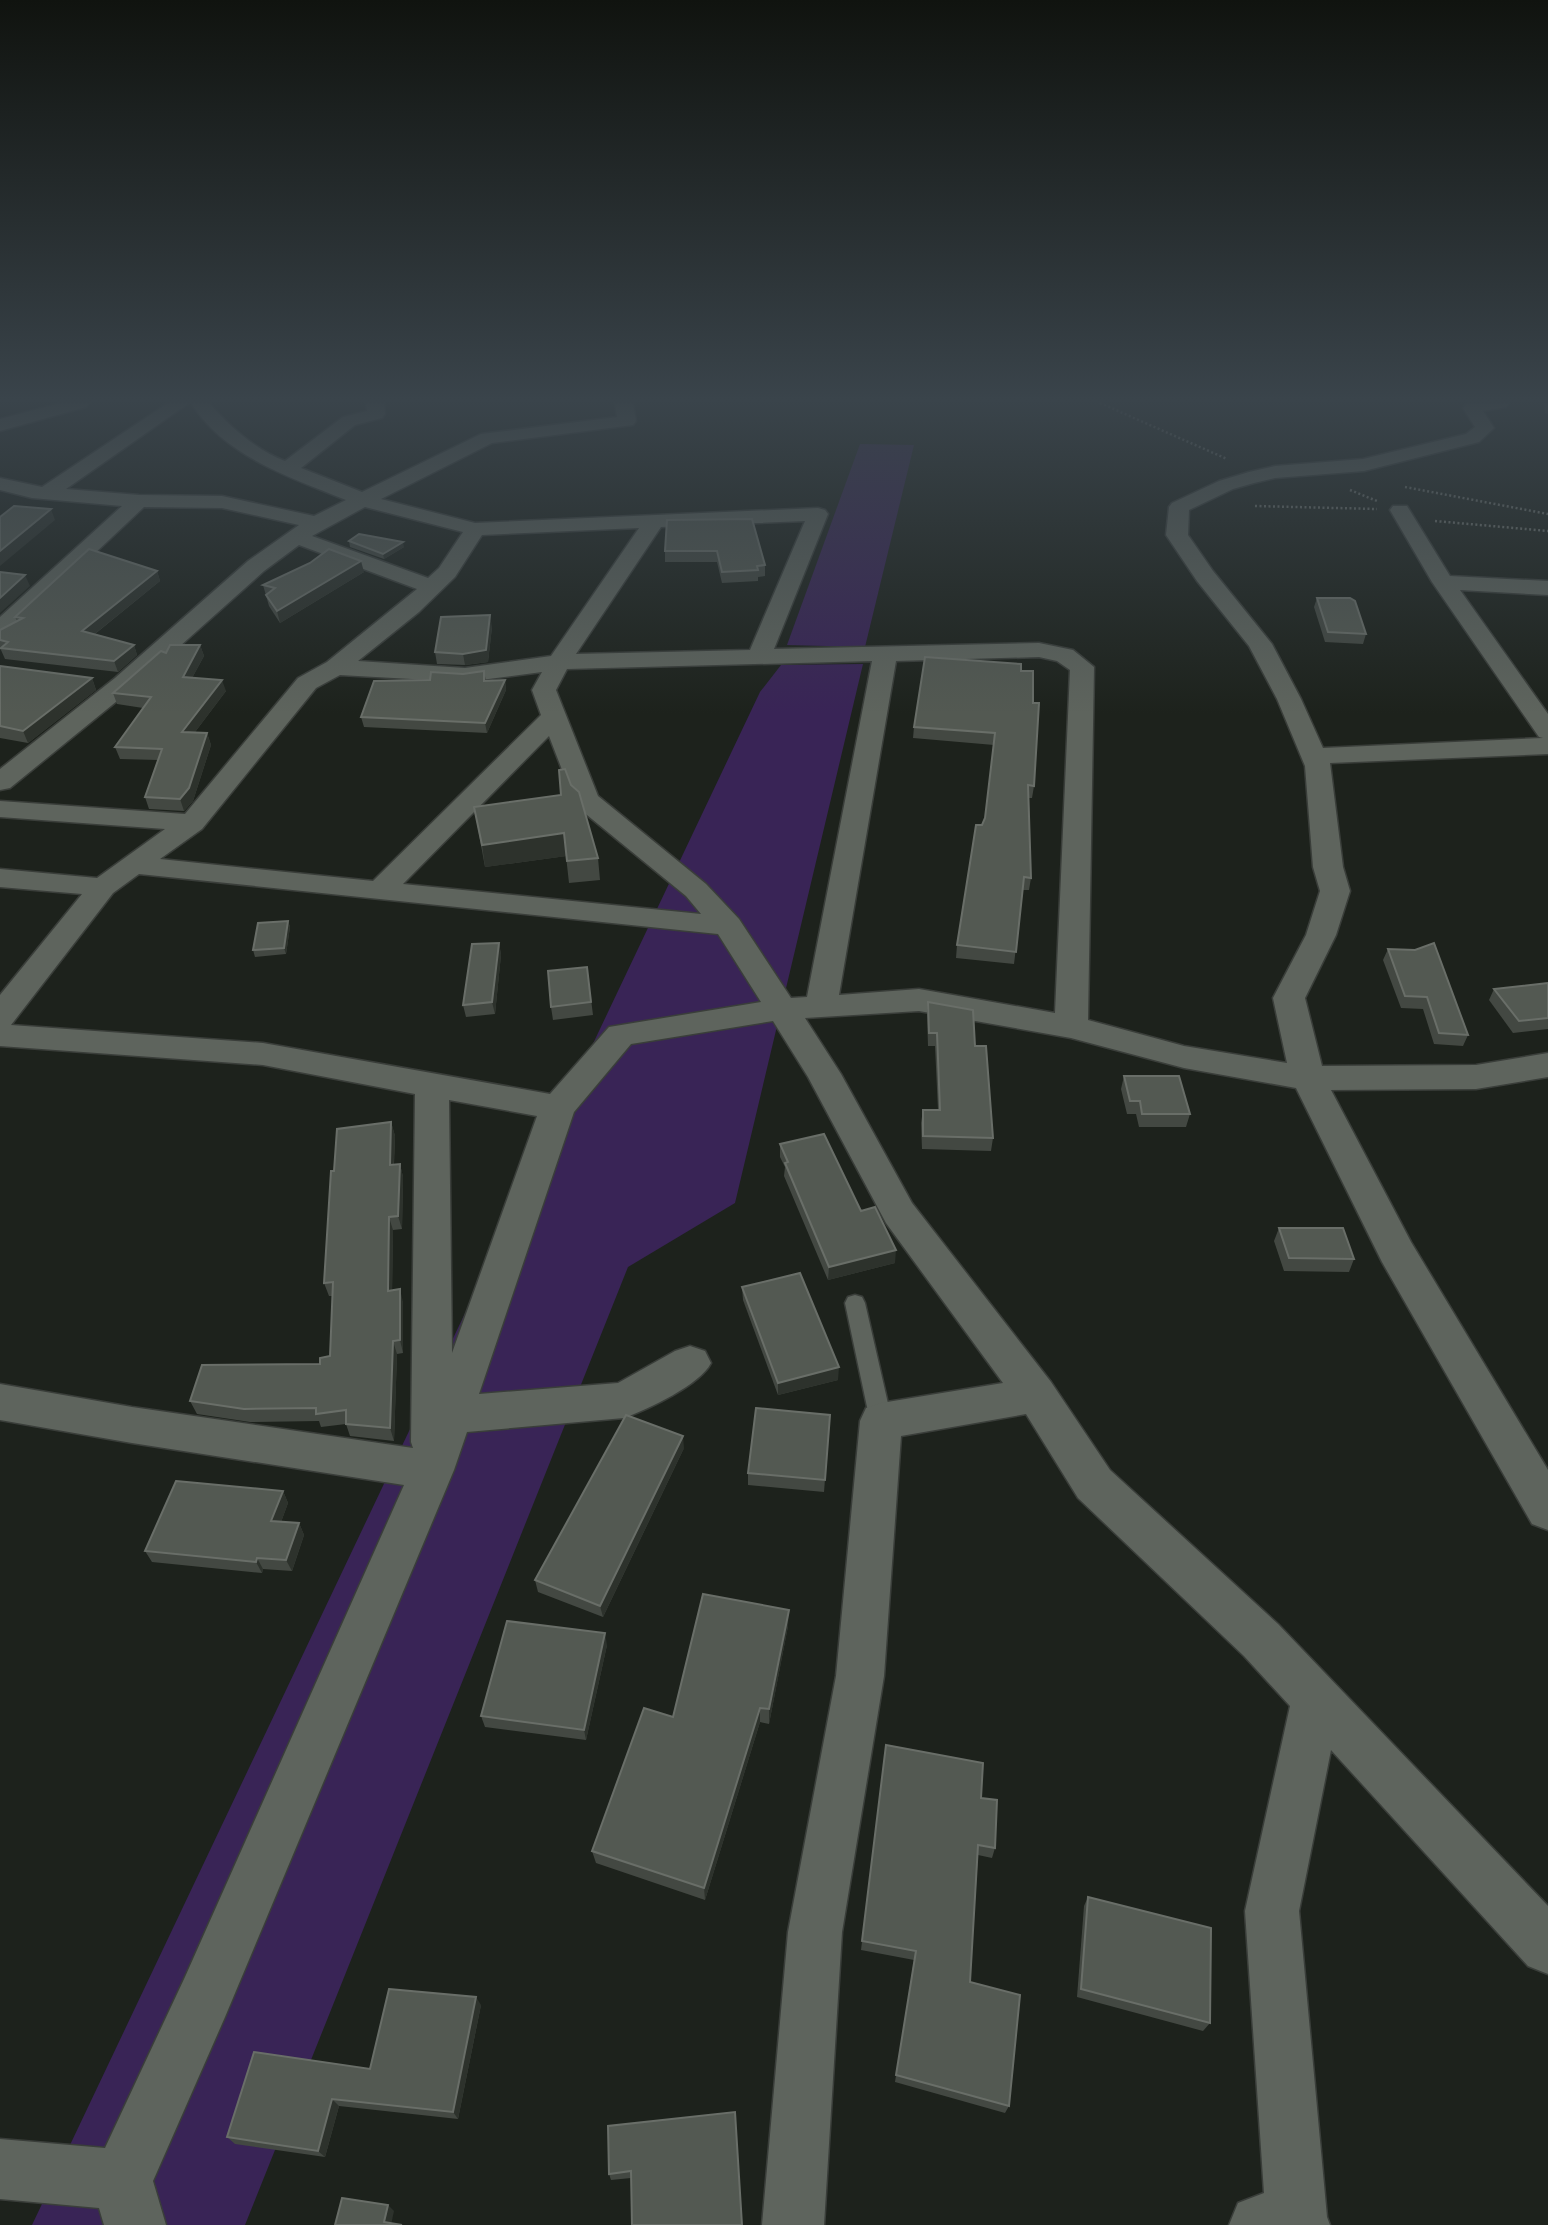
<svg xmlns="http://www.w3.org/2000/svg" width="1548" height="2225" viewBox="0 0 1548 2225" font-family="'Archivo Narrow',sans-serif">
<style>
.green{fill:#392456}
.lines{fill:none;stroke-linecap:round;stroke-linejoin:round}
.lane-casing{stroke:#3a3e3a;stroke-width:3}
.street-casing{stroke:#3a3e3a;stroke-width:3}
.path{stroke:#737772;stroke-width:2.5;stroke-dasharray:2 2.5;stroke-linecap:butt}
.lane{fill:#5e645d;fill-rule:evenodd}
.street{fill:#5e645d;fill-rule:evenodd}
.wall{fill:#434842}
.shaded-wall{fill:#2d322c}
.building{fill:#535952;stroke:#696e68;stroke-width:2}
</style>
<rect width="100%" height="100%" fill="#1d221c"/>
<!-- green -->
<g class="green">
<polygon points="860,444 914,445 865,647 787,645"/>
<polygon points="863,664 735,1203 628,1267 245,2225 32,2225 760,692 781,665"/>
</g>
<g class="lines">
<!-- lane casing -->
<g class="lane-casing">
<polygon id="lane" points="855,1295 862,1297 865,1303 892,1421 889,1427 881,1430 873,1427 870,1421 845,1303 848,1297"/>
</g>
<!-- street casing -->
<g class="street-casing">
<g id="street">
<polygon points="61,403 89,403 86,407 0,431 0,419"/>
<path d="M168,403h21l-123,86 73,6 83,1 92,20 32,-16c-56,-23 -121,-43 -155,-97h18c20,23 47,47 76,58l58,-44 24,-6 -1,-8h18l1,11 -3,4 -27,7 -54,43 61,24 119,-58 136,-17 -2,-14h18l3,18 -3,4 -141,18 -111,56 94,24 343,-15 7,2 3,4 -54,135 265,-6 34,7 21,17 -6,353 96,26 103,17 -14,-65 33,-63 14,-44 -7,-24 -8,-101 -28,-67 -28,-53 -52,-65 -31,-46 3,-28 3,-4 47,-22 30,-9 26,-6 88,-7 103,-25 9,-7 -12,-19 3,-4 43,-1 -3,4 -23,4 11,17 -15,14 -115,29 -89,7 -21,5 -21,6 -44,21 -1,25 25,36 59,73 29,55 22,49 220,-10 -4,-1 -107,-155 -42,-72 3,-4h14l43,70 98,5v14l-88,-5 88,124v40l-218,9 13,104 7,24 -14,44 -31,63 17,68 154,-1 72,-12v24l-72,12 -145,1 80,152 137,228v60l-16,-6 -150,-262 -86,-174 -112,-20 -113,-30 -152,-27 -114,7 36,56 71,129 139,179 59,88 168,154 270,282v68l-20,-8 -197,-216 -32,161 28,306 3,8h-101l9,-22 26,-10 -19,-282 45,-205 -46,-50 -166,-158 -52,-84 -125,22 -17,240 -42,256 -18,293h-62l26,-293 48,-256 24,-255 6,-13 15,-5 122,-20 -117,-160 -78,-146 -35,-56 -142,23 -57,68 -95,282 139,-11 57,-32 15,-5 15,5 6,12c-11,22 -63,46 -87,55l-157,14 -13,38 -229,547 -72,164 13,44h-62l-5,-17 -99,-9v-60l105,9 80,-171 219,-492 -272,-42 -132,-23v-36l132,23 281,41 -2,-6 4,-348 -152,-29 -263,-19v-51l82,-101 -82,-7v-18l97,9 68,-49 -165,-12v-16l185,13 113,-136 29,-16 90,-73 -118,-44 -35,26 -131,117 -123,100 -10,2v-21l115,-91 133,-117 51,-36 -77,-17 -78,-1 -136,128 -8,2v-20l122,-111 -90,-8 -32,-8v-12l42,9zM365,507l98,25 -24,36 -11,10 -116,-42zM805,521l-55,129 -174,4 85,-127zM639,528l-88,128 -86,12 -107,-7 61,-49 36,-35 27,-42zM1039,657l18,4 13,9 -15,343 -136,-24 -80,6 57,-334zM872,661l-65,336 -16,1 -52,-79 -33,-35 -108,-88 -42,-106 11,-21zM542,672l-10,18 9,25 -168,166 -213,-22 42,-30 114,-141 24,-13 125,7zM549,736l27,70 110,90 15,18 -298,-30zM139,874l579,60 43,68 -152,25 -59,67 -287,-51 -252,-18 102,-132zM449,1100l88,16 -85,237z"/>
</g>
</g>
<!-- path -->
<g class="path">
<polyline points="1100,403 1227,459"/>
<polyline points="1405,487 1548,514"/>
<polyline points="1350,490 1377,501"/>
<polyline points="1255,506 1377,509"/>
<polyline points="1435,521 1548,531"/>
</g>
<!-- lane -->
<use href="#lane" class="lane"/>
<!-- street -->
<use href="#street" class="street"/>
</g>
<!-- wall -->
<g class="wall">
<polygon points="1544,403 1548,403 1548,414 1545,413"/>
<polygon points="667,520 765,565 765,576 758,577 758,581 722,583 717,562 665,562 665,551"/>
<polygon points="349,541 404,547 384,559 350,547"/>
<polygon points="310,563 364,572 280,623 269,606 263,585"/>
<polygon points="157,571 160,581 95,634 134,645 137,655 118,672 5,659 1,650 0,649 0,630 17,621 15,617"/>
<polygon points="1317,598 1366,634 1363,644 1325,642 1314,607"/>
<polygon points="492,627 488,662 465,665 437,664 435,652"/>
<polygon points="200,645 204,656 192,678 226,691 195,732 207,733 211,745 193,801 184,811 149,809 145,797 158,760 120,759 115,747 143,708 117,704 113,693 166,653"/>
<polygon points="0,666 92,678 96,690 28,743 0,738"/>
<polygon points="484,671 486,681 505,680 506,690 487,733 364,727 361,717 463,674"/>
<polygon points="1021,671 1034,786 1032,798 1029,798 1031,878 1029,890 1023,890 1014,964 956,958 957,945 985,818 994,745 913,738 914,727"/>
<polygon points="474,807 598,858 600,880 569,883 566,856 485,867"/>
<polygon points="288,921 290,927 286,954 255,957 253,950"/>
<polygon points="499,943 501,955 495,1014 466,1017 463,1005"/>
<polygon points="1388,949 1468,1035 1463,1046 1434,1044 1423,1009 1401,1008 1383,960"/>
<polygon points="587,967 593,1015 553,1020 551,1007"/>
<polygon points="1548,983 1548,1029 1513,1033 1489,1000 1494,989"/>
<polygon points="928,1002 975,1046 993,1138 991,1151 922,1149 921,1123 923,1110 938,1110 935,1046 928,1046 927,1015"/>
<polygon points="1124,1076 1190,1114 1186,1127 1139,1127 1136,1114 1127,1114 1121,1089"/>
<polygon points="391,1122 395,1136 394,1164 400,1164 403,1177 402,1229 393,1230 392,1290 403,1302 403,1353 397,1354 394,1441 350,1436 346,1424 321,1427 319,1421 250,1422 197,1414 190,1401 320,1364 330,1356 333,1296 329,1296 324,1283 334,1171"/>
<polygon points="780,1144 861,1211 895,1263 828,1280 784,1176 785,1167 780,1157"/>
<polygon points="1279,1228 1354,1259 1349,1272 1284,1271 1274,1241"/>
<polygon points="742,1287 838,1380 778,1395 743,1300"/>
<polygon points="830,1415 824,1492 748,1485 748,1473"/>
<polygon points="684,1448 603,1617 538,1592 535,1580"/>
<polygon points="283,1491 288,1503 281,1522 299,1523 304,1535 292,1571 263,1569 262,1573 152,1562 145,1551"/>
<polygon points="788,1626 769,1724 760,1722 705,1900 596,1863 592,1851 673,1717"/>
<polygon points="607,1645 586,1740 485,1727 481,1716"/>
<polygon points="886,1745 981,1798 995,1848 992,1858 978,1855 970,1982 1009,2106 1005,2113 895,2082 914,1960 861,1950"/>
<polygon points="1088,1897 1210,2023 1203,2031 1077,1997 1084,1906"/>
<polygon points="481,2005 458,2119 339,2106 325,2157 235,2144 227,2137 370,2069"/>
<polygon points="735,2112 631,2178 611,2180 609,2174"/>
</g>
<!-- shaded-wall -->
<g class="shaded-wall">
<polygon points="51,509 55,520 0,566 0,551"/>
<polygon points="403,542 404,547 384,559 383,554"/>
<polygon points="361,561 364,572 280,623 277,611"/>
<polygon points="157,571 160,581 86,641 82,631"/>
<polygon points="25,575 30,586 0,613 0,598"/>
<polygon points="490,615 492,627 488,662 465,665 463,654"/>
<polygon points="134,645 137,655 118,672 114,661"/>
<polygon points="200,645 204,656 186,689 183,677"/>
<polygon points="92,678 96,690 28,743 23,731"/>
<polygon points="222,680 226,691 186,744 182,732"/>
<polygon points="505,680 506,690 487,733 485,723"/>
<polygon points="207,733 211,745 193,801 184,811 180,799"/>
<polygon points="564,833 567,856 485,867 482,845"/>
<polygon points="288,921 290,927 286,954 284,948"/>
<polygon points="499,943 501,955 495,1014 492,1002"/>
<polygon points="391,1122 395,1136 393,1178 390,1165"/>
<polygon points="400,1164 403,1177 402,1229 398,1216"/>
<polygon points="389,1217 393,1230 392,1304 388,1291"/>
<polygon points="896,1250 895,1263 828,1280 829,1267"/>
<polygon points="400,1289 403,1302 403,1353 400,1340"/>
<polygon points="393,1341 397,1354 394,1441 390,1428"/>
<polygon points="839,1367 838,1380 778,1395 778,1383"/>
<polygon points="683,1436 684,1448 603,1617 600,1606"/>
<polygon points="283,1491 288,1503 277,1533 271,1521"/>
<polygon points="299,1523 304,1535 292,1571 286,1560"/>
<polygon points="257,1558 263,1569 262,1573 256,1562"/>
<polygon points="789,1610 788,1626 769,1724 769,1709"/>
<polygon points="605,1633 607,1645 586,1740 584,1730"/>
<polygon points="760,1708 760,1722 705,1900 704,1888"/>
<polygon points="476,1997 481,2005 458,2119 453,2112"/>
<polygon points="332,2099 339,2106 325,2157 318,2151"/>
<polygon points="388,2205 394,2211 391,2225 384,2222"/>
</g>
<!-- building -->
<g class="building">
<polygon points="14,506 51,509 0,551 0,517"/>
<polygon points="752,519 765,565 757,566 758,570 722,572 717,551 665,551 667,520"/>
<polygon points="359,534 403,542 383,554 349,541"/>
<polygon points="89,549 157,571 82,631 134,645 114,661 1,648 8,642 0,640 0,630 23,618 15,617"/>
<polygon points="329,549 361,561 277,611 266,595 275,588 263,585 310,563"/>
<polygon points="0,572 25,575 0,598"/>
<polygon points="1317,598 1350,598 1355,601 1366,634 1328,632"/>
<polygon points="490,615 486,650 463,654 435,652 441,617"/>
<polygon points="170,645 200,645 183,677 222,680 182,732 207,733 189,788 180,799 145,797 162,749 115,747 151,697 113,693 161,651 166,653"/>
<polygon points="925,657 1021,664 1021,671 1033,671 1033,703 1039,703 1034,786 1028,785 1031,878 1024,877 1016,952 957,945 976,825 982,825 985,818 995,733 914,727"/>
<polygon points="0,666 92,678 23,731 0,726"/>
<polygon points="484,671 484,681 505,680 485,723 361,717 374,681 430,680 431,672 463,674"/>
<polygon points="565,769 571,785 579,792 598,858 567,861 564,833 482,845 474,807 561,795 559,770"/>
<polygon points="288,921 284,948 253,950 258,923"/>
<polygon points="499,943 492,1002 463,1005 472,944"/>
<polygon points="1434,943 1468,1035 1439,1033 1427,997 1405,996 1388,949 1415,950"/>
<polygon points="587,967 591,1002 551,1007 548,971"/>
<polygon points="1548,983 1548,1018 1519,1021 1494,989"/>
<polygon points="928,1002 973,1010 975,1046 986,1046 993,1138 923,1136 923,1110 940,1110 937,1033 929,1033"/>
<polygon points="1124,1076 1179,1076 1190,1114 1142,1114 1140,1101 1130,1101"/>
<polygon points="391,1122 390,1165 400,1164 398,1216 389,1217 388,1291 400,1289 400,1340 393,1341 390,1428 346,1424 346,1410 316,1414 316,1408 244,1409 190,1401 202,1365 320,1364 320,1358 330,1356 333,1282 324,1283 331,1171 334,1171 337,1129"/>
<polygon points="824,1134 861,1211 875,1207 896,1250 829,1267 785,1163 788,1162 780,1144"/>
<polygon points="1279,1228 1343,1228 1354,1259 1289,1258"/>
<polygon points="800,1273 839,1367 778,1383 742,1287"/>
<polygon points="756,1408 830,1415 825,1480 748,1473"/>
<polygon points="626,1415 683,1436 600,1606 535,1580"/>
<polygon points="176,1481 283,1491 271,1521 299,1523 286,1560 257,1558 256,1562 145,1551"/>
<polygon points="703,1594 789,1610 769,1709 760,1708 704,1888 592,1851 644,1708 673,1717"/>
<polygon points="507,1621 605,1633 584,1730 481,1716"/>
<polygon points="886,1745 983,1763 981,1798 997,1800 995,1848 978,1845 970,1982 1020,1995 1009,2106 896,2075 916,1951 862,1941"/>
<polygon points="1088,1897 1211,1928 1210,2023 1081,1989"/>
<polygon points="389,1989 476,1997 453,2112 332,2099 318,2151 227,2137 254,2052 370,2069"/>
<polygon points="735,2112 742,2225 632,2225 631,2171 609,2174 608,2126"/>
<polygon points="342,2198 388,2205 384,2222 402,2225 335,2225"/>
</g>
<!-- sky -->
<linearGradient id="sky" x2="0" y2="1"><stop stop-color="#10130f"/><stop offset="0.56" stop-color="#3a444b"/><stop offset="1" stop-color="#3a444b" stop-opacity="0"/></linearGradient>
<rect width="1548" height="714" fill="url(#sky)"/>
</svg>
